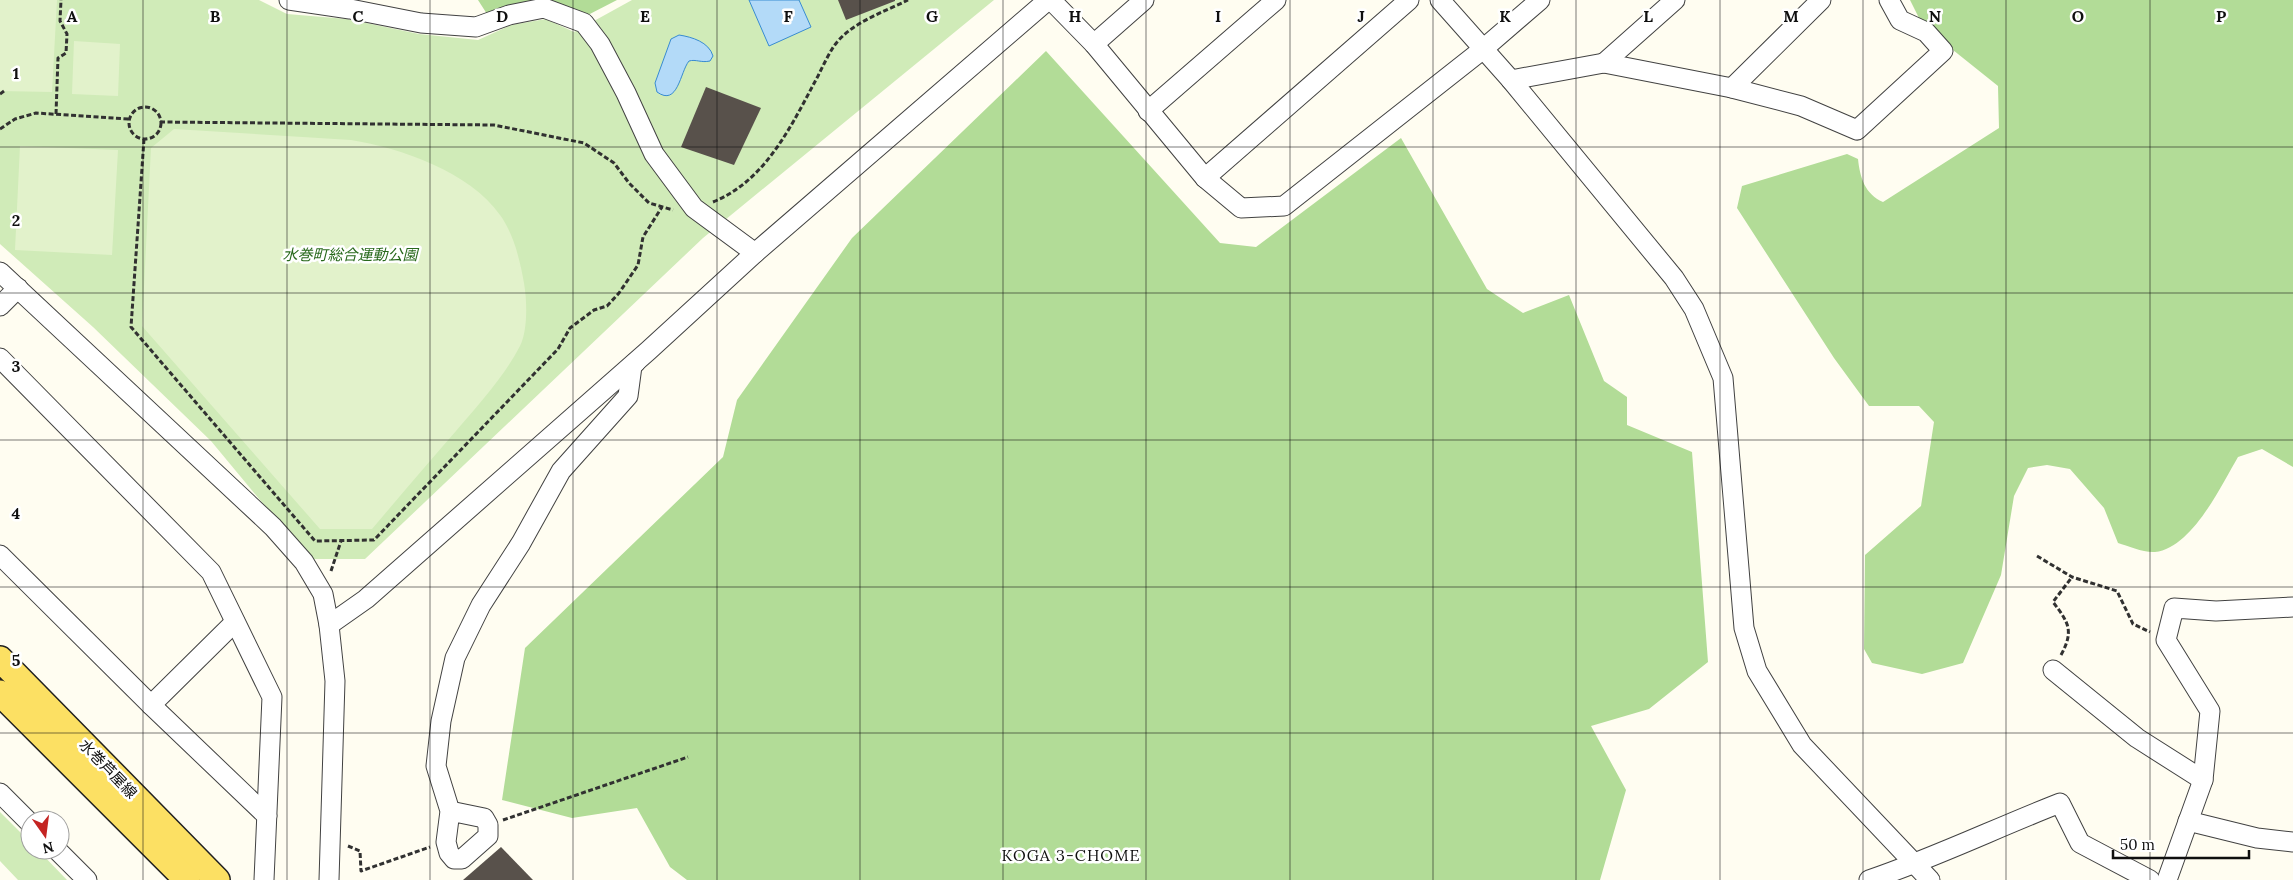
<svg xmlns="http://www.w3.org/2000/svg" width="2293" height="880" viewBox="0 0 2293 880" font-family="Lora,'Noto Sans JP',serif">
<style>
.green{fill:#d0ebb8}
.forest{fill:#b2dc97}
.pitch{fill:#e2f2cb}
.water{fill:#b3daf8;stroke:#388bd1}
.building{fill:#58514b}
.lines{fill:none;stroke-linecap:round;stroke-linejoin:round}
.minor-casing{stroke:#424242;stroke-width:21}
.major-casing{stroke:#202020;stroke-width:28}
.path{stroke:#313131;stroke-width:3;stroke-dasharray:5 2.5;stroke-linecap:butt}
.minor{stroke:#fff;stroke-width:19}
.major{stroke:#fce063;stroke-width:25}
.grid{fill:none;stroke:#0f0f0f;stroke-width:1;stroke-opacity:0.55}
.labels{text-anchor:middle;stroke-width:5;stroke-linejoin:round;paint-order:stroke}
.park-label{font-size:15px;font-style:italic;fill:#28691c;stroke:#fff}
.street-label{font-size:15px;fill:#0f0f0f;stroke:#fff}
.neighbourhood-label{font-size:16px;letter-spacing:1px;fill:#0f0f0f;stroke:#fff}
.grid-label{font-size:16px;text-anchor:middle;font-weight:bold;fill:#0f0f0f;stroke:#fff;stroke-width:5;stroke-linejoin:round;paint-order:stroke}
</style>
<rect width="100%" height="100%" fill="#fffdf1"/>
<!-- green -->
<g class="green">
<polygon points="0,0 259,0 287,14 347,19 419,34 478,40 511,25 546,19 574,32 632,0 994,0 703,238 365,559 309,559 211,441 93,327 0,244"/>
<polygon points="0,812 30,842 30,850 38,850 67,880 18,880 0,861"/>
</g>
<!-- forest -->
<g class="forest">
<polygon points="478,0 534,0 487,14"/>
<polygon points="548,0 617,0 584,17"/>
<path d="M1910,0h383v467l-31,-18 -24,8c-17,29 -46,91 -83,95 -11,1 -27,-6 -37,-9l-14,-35 -34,-39 -23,-4 -19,3 -14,28 -13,79 -38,88 -41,11 -50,-11 -8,-14 1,-94 56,-49 13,-84 -15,-16h-50l-35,-48 -97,-150 5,-22 105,-32 11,5c2,19 7,35 25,43l116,-74 -1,-42 -75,-60z"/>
<polygon points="1046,51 1220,243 1256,247 1401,138 1487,289 1523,313 1569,295 1604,381 1627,397 1627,425 1692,452 1708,662 1649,709 1591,726 1626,790 1600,880 687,880 670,867 637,808 572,818 502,800 525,648 723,457 737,400 852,238"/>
</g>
<!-- pitch -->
<g class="pitch">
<polygon points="0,0 57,0 52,92 0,91"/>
<polygon points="74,41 120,44 118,96 72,94"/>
<path d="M174,129l177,11c50,8 119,32 149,75 14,19 20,46 24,68 3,17 4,47 -4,63 -16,31 -42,59 -64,85 -28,32 -56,65 -84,98h-52l-178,-203 9,-178z"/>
<polygon points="20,146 118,150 112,255 15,250"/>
</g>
<!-- water -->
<g class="water">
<polygon points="749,0 799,0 811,27 769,46"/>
<path d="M679,35c13,2 30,7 34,21l-3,5c-9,2 -14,-2 -21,0 -9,11 -11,46 -32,31l-2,-9 16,-44z"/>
</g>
<!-- building -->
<g class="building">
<polygon points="838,0 895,0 895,1 846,20"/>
<polygon points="706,87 761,108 734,165 681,147"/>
<polygon points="501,847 533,880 463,880"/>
</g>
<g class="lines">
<!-- minor casing -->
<g class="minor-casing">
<g id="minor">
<polyline points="289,0 350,9 421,23 476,27 509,15 544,8 584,23 600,44 626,93 654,154 694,208 755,253"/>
<polyline points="1051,0 1094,44 1205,178 1241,208 1284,206 1482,50 1540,0"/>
<polyline points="1440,0 1511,80 1674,278 1694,309 1723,378 1744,628 1757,671 1802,745 1930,880"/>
<polyline points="1094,44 1144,0"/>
<polyline points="1604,63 1675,0"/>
<polyline points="1511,80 1604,63 1732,88 1801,106 1857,130 1943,51 1926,32 1900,20 1889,0"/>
<polyline points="1732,88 1821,0"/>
<polyline points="1148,111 1276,0"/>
<polyline points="1205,178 1409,0"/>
<polyline points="0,272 273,527 304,562 323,594 329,625 335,681 329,880"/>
<polyline points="0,306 18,288"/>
<polyline points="0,358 211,572 272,697 264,880"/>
<polyline points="0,555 151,705 267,816"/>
<polyline points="329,625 366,599 648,351 755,253 1048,0"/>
<polyline points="2053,670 2137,738 2203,780"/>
<polyline points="151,705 235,622"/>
<polyline points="0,793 30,823"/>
<polyline points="450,811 484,818 488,825 488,836 462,859 454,859 449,853 446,842 450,811 436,766 441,721 455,658 481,605 521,543 561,471 628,396 632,366 636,362"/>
<polyline points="2188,821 2257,838 2293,842"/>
<polyline points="57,850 87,880"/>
<path d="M1869,880c65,-22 127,-52 191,-77l20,40 70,37"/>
<polyline points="2167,880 2203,780 2210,711 2166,640 2174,608 2216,611 2293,607"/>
</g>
</g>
<!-- major casing -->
<g class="major-casing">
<g id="major">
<polyline points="0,659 217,880"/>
<polyline points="0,693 187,880"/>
</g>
</g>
<!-- path -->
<g class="path">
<polyline points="0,94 4,91"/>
<circle cx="145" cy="123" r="16"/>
<polyline points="56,114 58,58 66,53 67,34 60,21 61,0"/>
<polyline points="160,122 494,125 584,143 614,163 629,183 649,203 673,210"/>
<polyline points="0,129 15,119 36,113 129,119"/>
<polyline points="144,139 131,327 315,541 374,540 558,349 570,328 594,310 607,306 619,293 638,265 643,237 662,207"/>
<path d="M713,202c54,-22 79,-78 105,-126 5,-10 10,-21 16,-30 16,-23 50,-34 74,-46"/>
<polyline points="2037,556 2072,577 2117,591 2133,624 2150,632"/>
<polyline points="331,571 341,541"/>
<path d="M2061,655c13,-24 8,-32 -8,-53l19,-25"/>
<polyline points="503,820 688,757"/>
<polyline points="348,846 360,851 361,871 430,847"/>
</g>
<!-- minor -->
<use href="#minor" class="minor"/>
<!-- major -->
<use href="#major" class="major"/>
</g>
<!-- grid -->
<path class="grid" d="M143,0v880M287,0v880M430,0v880M573,0v880M717,0v880M860,0v880M1003,0v880M1146,0v880M1290,0v880M1433,0v880M1576,0v880M1720,0v880M1863,0v880M2006,0v880M2150,0v880M0,147h2293M0,293h2293M0,440h2293M0,587h2293M0,733h2293"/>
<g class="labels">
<!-- park labels -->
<g class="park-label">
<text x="350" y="260">水巻町総合運動公園</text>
</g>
<!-- street labels -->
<g class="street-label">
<text transform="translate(108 769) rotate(46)" y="5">水巻芦屋線</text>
</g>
<!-- neighbourhood labels -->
<g class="neighbourhood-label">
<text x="1071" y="861">KOGA 3-CHOME</text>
</g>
</g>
<g class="grid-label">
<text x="72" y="22">A</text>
<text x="215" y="22">B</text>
<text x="358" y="22">C</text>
<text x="502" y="22">D</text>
<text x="645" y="22">E</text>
<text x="788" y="22">F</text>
<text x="932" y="22">G</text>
<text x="1075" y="22">H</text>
<text x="1218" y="22">I</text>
<text x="1361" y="22">J</text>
<text x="1505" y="22">K</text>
<text x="1648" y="22">L</text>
<text x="1791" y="22">M</text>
<text x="1935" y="22">N</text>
<text x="2078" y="22">O</text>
<text x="2221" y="22">P</text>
<text x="16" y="79">1</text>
<text x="16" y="226">2</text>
<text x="16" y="372">3</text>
<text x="16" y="519">4</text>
<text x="16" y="666">5</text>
</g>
<!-- north arrow -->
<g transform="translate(45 835) rotate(166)"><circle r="24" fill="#ffffff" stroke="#9f9f9f"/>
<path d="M0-4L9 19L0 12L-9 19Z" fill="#c42422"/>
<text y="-8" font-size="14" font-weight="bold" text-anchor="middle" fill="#0f0f0f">N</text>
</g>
<!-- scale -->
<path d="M2113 850v8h136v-8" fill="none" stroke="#0f0f0f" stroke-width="2.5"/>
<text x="2120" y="850" font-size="15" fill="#0f0f0f" stroke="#ffffff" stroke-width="4" paint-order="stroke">50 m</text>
</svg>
